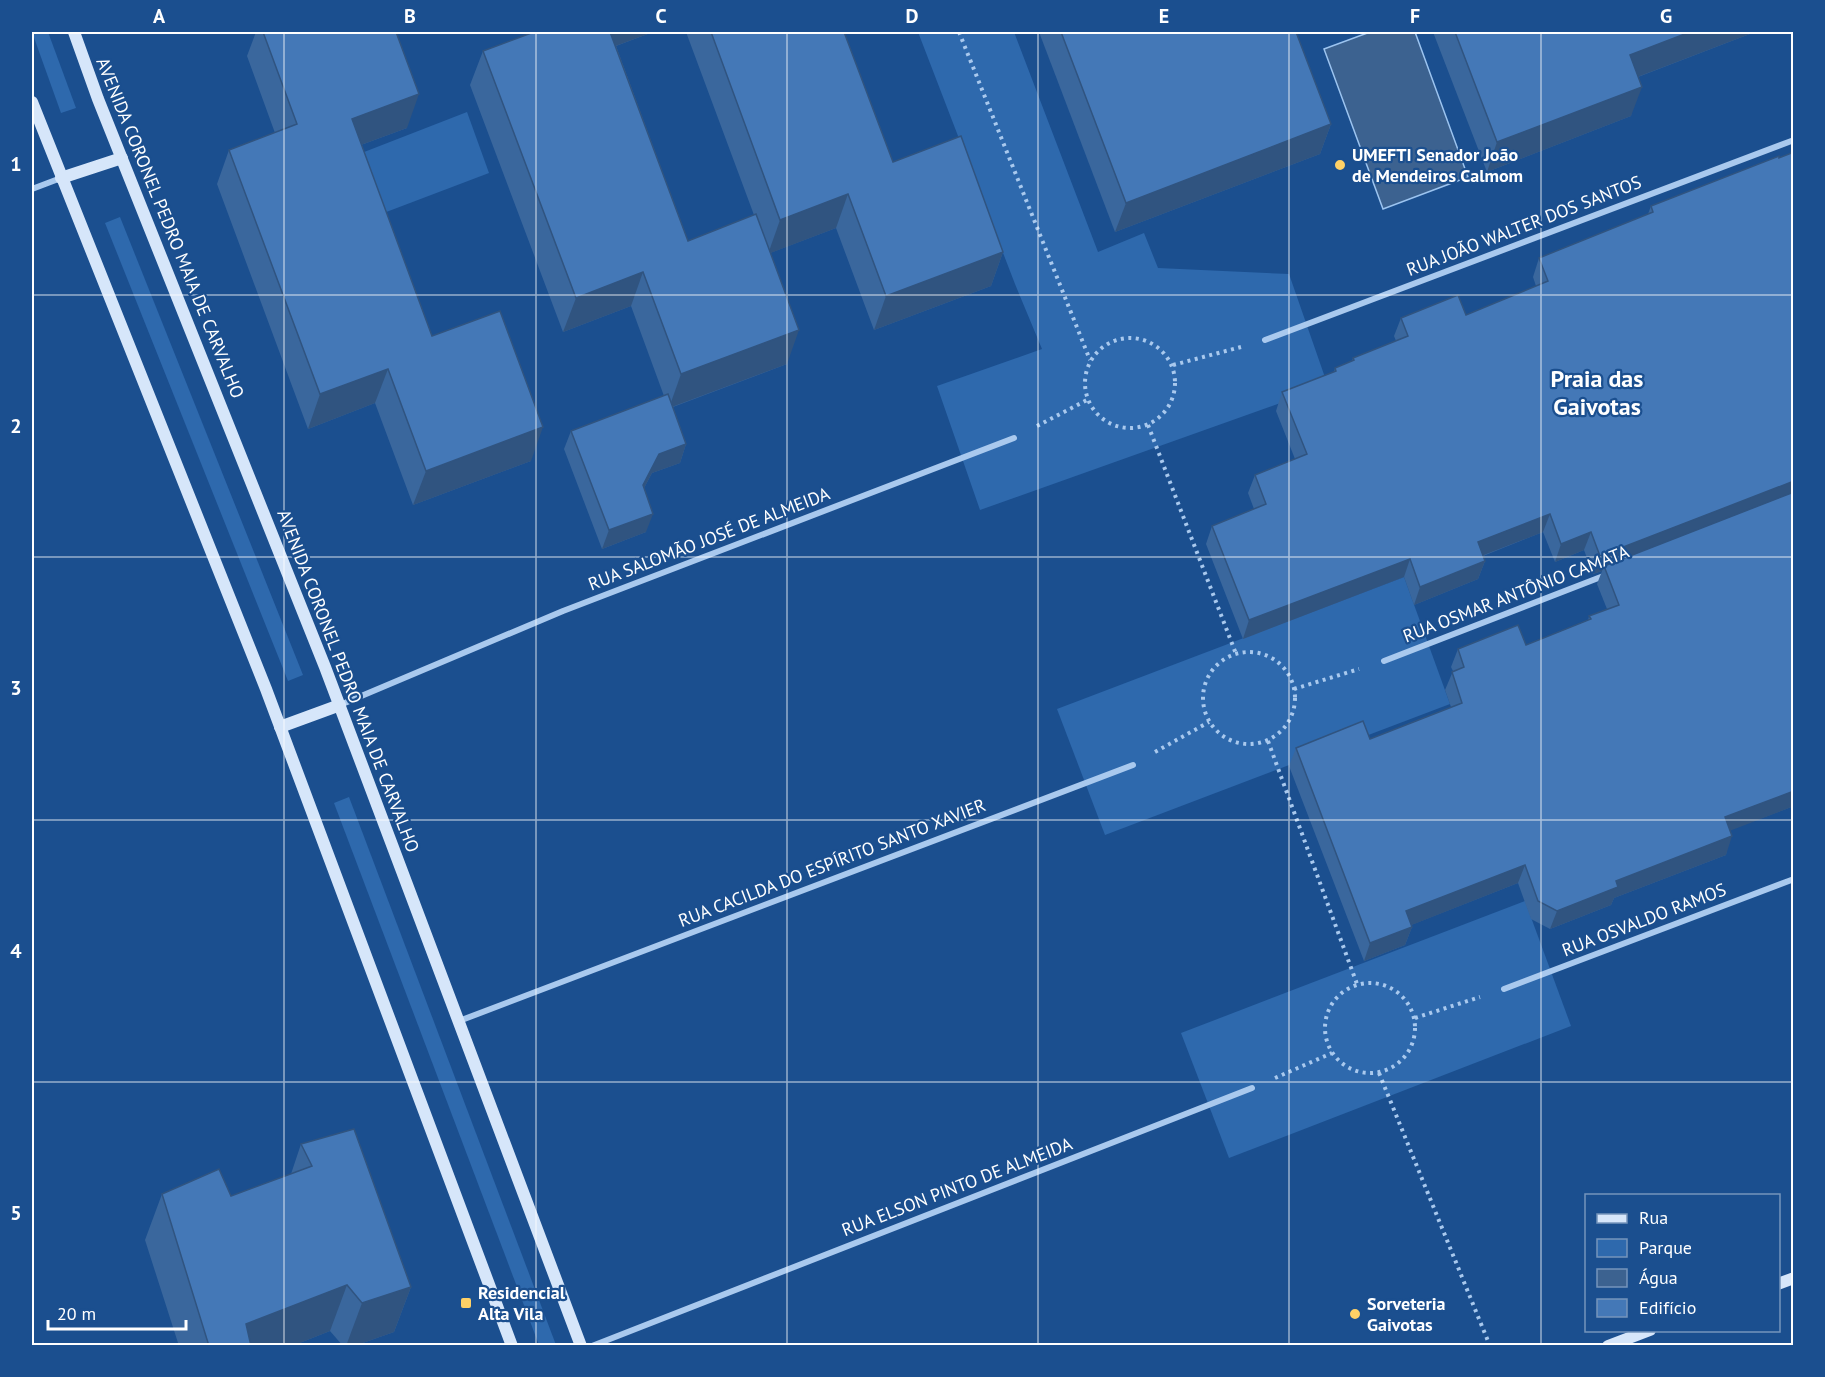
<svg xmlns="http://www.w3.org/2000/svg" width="1825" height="1377" viewBox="0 0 1825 1377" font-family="'PT Sans',sans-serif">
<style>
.green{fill:#2e69ad}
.water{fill:#3c6290;stroke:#9cc4f0;stroke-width:1.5}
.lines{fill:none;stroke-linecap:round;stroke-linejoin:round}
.path{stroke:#a9c9ee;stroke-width:4;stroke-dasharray:3 4.5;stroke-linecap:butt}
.street{stroke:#a9c9ee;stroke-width:6}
.secondary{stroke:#d6e6fa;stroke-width:12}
.wall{fill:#3a679d}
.shaded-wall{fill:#305480}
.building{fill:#4478b7;stroke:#305480;stroke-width:1.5}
.grid{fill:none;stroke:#fff;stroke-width:1.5;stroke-opacity:0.55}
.poi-dot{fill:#ffd166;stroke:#1b4f8f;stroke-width:2}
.labels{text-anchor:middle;stroke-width:4.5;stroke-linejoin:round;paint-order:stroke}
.poi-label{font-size:18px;font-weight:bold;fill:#fff;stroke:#1b4f8f;text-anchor:start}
.street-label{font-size:18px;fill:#fff;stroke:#1b4f8f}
.district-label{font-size:24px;font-weight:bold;fill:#fff;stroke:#1b4f8f}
.neatline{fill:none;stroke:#fff;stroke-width:2}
.grid-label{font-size:20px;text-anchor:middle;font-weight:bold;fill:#fff}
</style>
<rect width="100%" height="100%" fill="#1b4f8f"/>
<!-- green -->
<g class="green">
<polygon points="32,32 48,32 76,108 61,113"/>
<polygon points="918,32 1014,32 1098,252 1144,233 1158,268 1289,274 1328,386 980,510 937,386 1042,349 1015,284"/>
<polygon points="467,112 489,173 381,214 359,154"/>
<polygon points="120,217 303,675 288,681 105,223"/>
<polygon points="1404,577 1450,704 1105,835 1057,709"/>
<polygon points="349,797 556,1345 539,1345 334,803"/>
<polygon points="1525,901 1571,1026 1229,1158 1181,1033"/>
</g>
<!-- water -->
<polygon class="water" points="1370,32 1415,32 1468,177 1383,209 1324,49"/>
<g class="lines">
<!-- path -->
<g class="path">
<polyline points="959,32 1090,360"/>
<circle cx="1130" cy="383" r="45"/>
<polyline points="1173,365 1241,347"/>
<polyline points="1148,425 1236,654"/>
<polyline points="1037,426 1087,400"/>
<circle cx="1249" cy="698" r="46"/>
<polyline points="1294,689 1359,669"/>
<polyline points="1268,741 1357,984"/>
<polyline points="1155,752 1209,722"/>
<circle cx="1370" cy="1028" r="45"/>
<polyline points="1415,1018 1480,997"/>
<polyline points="1379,1073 1490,1346"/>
<polyline points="1275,1078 1332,1053"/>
</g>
<!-- street -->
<g class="street">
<polyline points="32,189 61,178"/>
<polyline points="1265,340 1794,140"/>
<polyline points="1384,661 1606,575"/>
<polyline points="340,705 563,611 1014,438"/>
<polyline points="1504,989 1794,879"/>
<polyline points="459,1021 1133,765"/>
<polyline points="592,1346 1252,1088"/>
</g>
<!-- secondary -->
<g class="secondary">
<polyline points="74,32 98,99 325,667 581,1346"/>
<polyline points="32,102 266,689 512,1346"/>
<polyline points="61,178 122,158"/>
<polyline points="280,727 340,705"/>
<polyline points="1778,1284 1794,1278"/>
<polyline points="1608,1346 1650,1330"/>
</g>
</g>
<!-- wall -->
<g class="wall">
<polygon points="256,32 396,32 407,128 361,145 432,336 531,461 413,505 375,403 308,429 217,184 229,150 275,133 247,56"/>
<polygon points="528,32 653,32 616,46 688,241 754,215 686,32 844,32 893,162 1003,252 991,286 874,330 836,228 770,253 787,364 673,407 686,444 680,463 652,473 644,488 646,532 602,549 564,449 571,431 664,396 631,306 563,332 470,85 483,51 529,34"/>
<polygon points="1039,32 1296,32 1331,124 1320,154 1115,232"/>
<polygon points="1433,32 1755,32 1638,77 1631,116 1487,172"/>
<polygon points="1794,152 1794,806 1730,830 1726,855 1614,898 1611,905 1550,929 1531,919 1518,883 1411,925 1412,927 1405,945 1364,961 1289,766 1296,748 1370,739 1451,707 1445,690 1453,671 1451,667 1458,649 1526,645 1588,621 1589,616 1607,609 1597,584 1602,571 1593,574 1584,550 1555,562 1543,532 1483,556 1485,561 1478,579 1414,605 1404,577 1243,639 1206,544 1212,526 1254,509 1248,493 1255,475 1295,459 1276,411 1282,392 1334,372 1335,368 1352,361 1353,358 1396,341 1394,336 1401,318 1466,315 1536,286 1533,277 1539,258 1648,214 1651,206"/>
<polygon points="301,1144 411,1287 394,1332 354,1346 343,1346 330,1331 292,1346 179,1346 145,1240 162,1194 231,1196 291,1174"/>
</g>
<!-- shaded-wall -->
<g class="shaded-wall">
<polygon points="602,32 653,32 594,54"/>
<polygon points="1690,32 1755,32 1619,84 1630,55"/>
<polygon points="1642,87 1631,116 1487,172 1497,142"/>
<polygon points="419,94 407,128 339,153 352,119"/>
<polygon points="1331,124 1320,154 1115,232 1126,203"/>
<polygon points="848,194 836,228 768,254 780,220"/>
<polygon points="1003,252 991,286 874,330 886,296"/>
<polygon points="643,272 631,306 563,332 576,298"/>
<polygon points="799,330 787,364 669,408 681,374"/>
<polygon points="388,369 375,403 308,429 320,394"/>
<polygon points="543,427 531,461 413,505 426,471"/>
<polygon points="686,444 680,463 652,473 636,503 643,485 659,454"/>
<polygon points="1794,481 1794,497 1604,566 1602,571 1593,574 1600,556"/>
<polygon points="653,514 646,532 602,549 609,530"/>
<polygon points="1550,514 1543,532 1471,560 1478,542"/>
<polygon points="1591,532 1584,550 1555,562 1561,544"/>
<polygon points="1410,559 1404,577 1243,639 1249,620"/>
<polygon points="1485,561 1478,579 1414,605 1420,587"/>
<polygon points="1794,791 1794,806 1719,835 1725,817"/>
<polygon points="1732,836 1726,855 1614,898 1611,905 1550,929 1557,911 1616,881"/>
<polygon points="1525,865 1518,883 1399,930 1406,911"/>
<polygon points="1412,927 1405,945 1364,961 1370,943"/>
<polygon points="347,1285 330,1331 292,1346 238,1346 246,1324"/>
<polygon points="411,1287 394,1332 354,1346 346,1346 362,1303"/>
</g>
<!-- building -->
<g class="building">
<polygon points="263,32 396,32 419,94 352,119 432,336 500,311 543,427 426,471 388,369 320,394 229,150 297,124"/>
<polygon points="534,32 610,32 688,241 756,214 799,330 681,374 643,272 576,298 483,51"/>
<polygon points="711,32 844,32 893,162 961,136 1003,252 886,296 848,194 780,220"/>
<polygon points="1061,32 1296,32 1331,124 1126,203"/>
<polygon points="1455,32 1690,32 1630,55 1642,87 1497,142"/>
<polygon points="1794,152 1794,481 1600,556 1591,532 1561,544 1550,514 1478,542 1485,561 1420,587 1410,559 1249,620 1212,526 1266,504 1255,475 1307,454 1282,392 1336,371 1335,368 1354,360 1353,358 1408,336 1401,318 1458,295 1466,315 1548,281 1539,258 1653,212 1651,206 1779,156 1779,158"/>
<polygon points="668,394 686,444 659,454 643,485 653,514 609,530 571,431"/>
<polygon points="1794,492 1794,791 1725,817 1732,836 1616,881 1618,887 1557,911 1538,901 1525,865 1406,911 1412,927 1370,943 1296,748 1363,721 1370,739 1462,703 1452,672 1464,667 1458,649 1518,625 1526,645 1591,619 1589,616 1619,605 1604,566"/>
<polygon points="354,1129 411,1287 362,1303 347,1285 246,1324 251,1346 209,1346 162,1194 219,1169 231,1196 312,1166 301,1144"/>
</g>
<!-- grid -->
<path class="grid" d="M284,32v1314M536,32v1314M787,32v1314M1038,32v1314M1289,32v1314M1541,32v1314M32,295h1762M32,557h1762M32,820h1762M32,1082h1762"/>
<!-- markers -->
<g class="poi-dot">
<circle cx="1340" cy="165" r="6"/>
<rect x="460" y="1297" width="12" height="12" rx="3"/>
<circle cx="1355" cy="1314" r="6"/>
</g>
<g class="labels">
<!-- poi labels -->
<g class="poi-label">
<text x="1352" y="161">UMEFTI Senador João<tspan x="1352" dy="21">de Mendeiros Calmom</tspan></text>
<text x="478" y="1299">Residencial<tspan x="478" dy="21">Alta Vila</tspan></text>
<text x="1367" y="1310">Sorveteria<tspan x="1367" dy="21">Gaivotas</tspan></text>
</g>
<!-- street labels -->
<g class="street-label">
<text transform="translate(1524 226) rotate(-21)" y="6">RUA JOÃO WALTER DOS SANTOS</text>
<text transform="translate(170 228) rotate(68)" y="6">AVENIDA CORONEL PEDRO MAIA DE CARVALHO</text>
<text transform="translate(709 539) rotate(-21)" y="6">RUA SALOMÃO JOSÉ DE ALMEIDA</text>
<text transform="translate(1516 594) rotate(-21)" y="6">RUA OSMAR ANTÔNIO CAMATA</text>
<text transform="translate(348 681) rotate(69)" y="6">AVENIDA CORONEL PEDRO MAIA DE CARVALHO</text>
<text transform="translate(832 863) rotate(-21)" y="6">RUA CACILDA DO ESPÍRITO SANTO XAVIER</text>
<text transform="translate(1644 920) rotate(-21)" y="6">RUA OSVALDO RAMOS</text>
<text transform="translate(957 1187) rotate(-21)" y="6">RUA ELSON PINTO DE ALMEIDA</text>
</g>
<!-- district labels -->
<g class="district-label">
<text x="1597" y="387">Praia das<tspan x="1597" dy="28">Gaivotas</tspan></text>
</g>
</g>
<!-- border -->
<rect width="1825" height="1377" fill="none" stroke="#1b4f8f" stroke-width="66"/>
<!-- legend -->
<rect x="1585" y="1194" width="195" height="138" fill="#1b4f8f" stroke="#7695bc" stroke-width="1.5"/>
<rect x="1597" y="1214" width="30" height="9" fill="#d6e6fa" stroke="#7695bc" stroke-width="1.5"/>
<text x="1639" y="1224" font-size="18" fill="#ffffff">Rua</text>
<rect x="1597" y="1239" width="30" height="18" fill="#2e69ad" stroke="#7695bc" stroke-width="1.5"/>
<text x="1639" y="1254" font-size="18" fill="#ffffff">Parque</text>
<rect x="1597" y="1269" width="30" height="18" fill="#3c6290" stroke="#7695bc" stroke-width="1.5"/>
<text x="1639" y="1284" font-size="18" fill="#ffffff">Água</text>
<rect x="1597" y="1299" width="30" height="18" fill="#4478b7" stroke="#7695bc" stroke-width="1.5"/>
<text x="1639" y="1314" font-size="18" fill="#ffffff">Edifício</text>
<!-- scale -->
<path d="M48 1320v9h138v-9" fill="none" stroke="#ffffff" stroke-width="3"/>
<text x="57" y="1320" font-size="18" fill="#ffffff" stroke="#1b4f8f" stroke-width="4.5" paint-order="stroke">20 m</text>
<rect x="33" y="33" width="1759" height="1311" class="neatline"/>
<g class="grid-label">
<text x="159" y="23">A</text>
<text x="410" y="23">B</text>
<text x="661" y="23">C</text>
<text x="912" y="23">D</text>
<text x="1164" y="23">E</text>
<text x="1415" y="23">F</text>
<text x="1666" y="23">G</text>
<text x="16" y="171">1</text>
<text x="16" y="433">2</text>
<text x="16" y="695">3</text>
<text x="16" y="958">4</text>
<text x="16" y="1220">5</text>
</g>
</svg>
